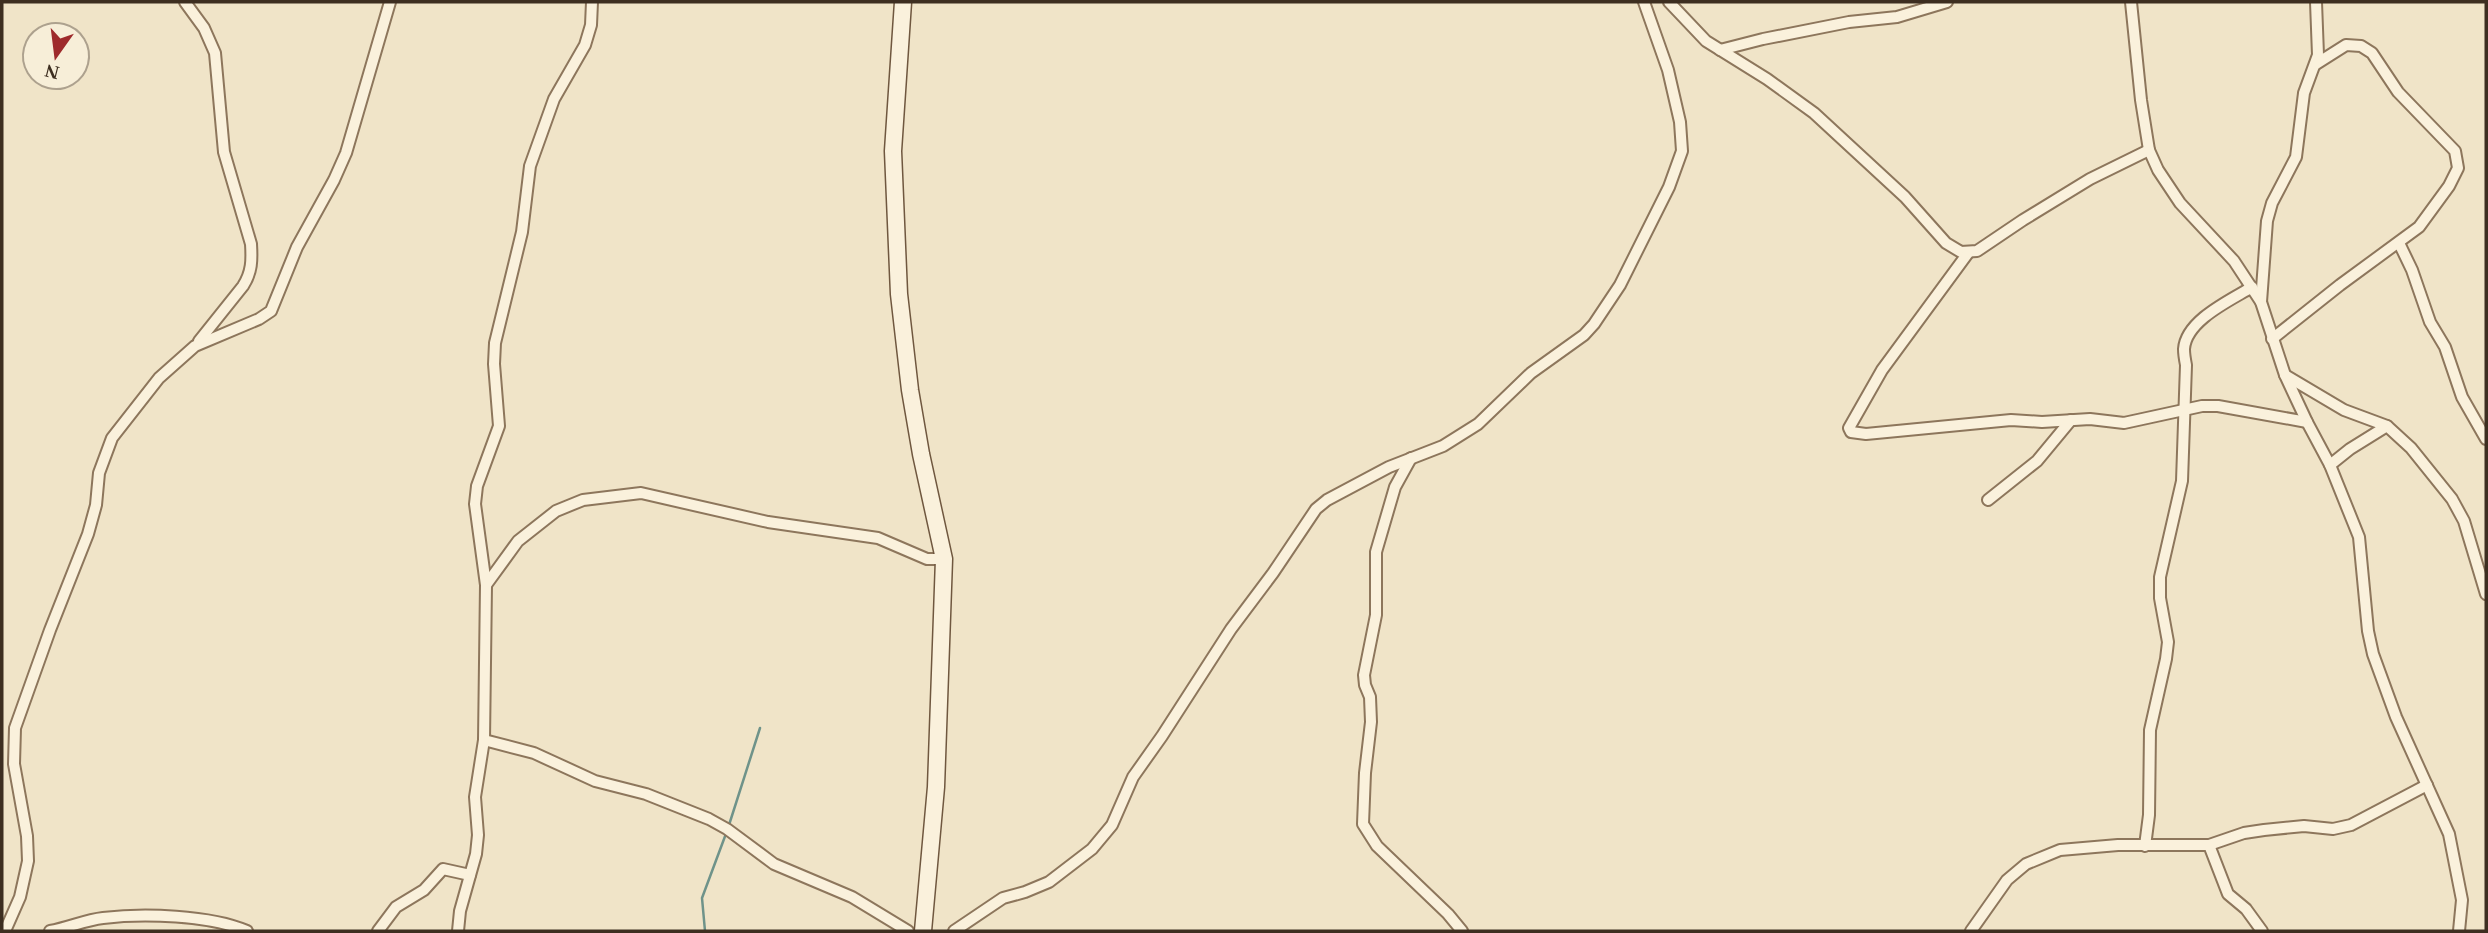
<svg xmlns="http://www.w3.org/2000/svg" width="2488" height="933" viewBox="0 0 2488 933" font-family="Georgia,serif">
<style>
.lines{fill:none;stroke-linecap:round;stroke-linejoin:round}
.stream{stroke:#6f938a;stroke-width:2.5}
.street-casing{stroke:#8d765c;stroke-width:14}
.secondary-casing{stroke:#6f573f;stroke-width:19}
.street{stroke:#faf1dc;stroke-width:10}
.secondary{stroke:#faf1dc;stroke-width:16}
</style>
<rect width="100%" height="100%" fill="#f0e4c8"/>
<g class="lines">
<!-- stream -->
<g class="stream">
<polyline points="729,825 760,728"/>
<polyline points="705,931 702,898 727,831"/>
</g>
<!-- street casing -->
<g class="street-casing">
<g id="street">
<path d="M185,2l19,26 11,25 9,99 27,92c1,16 1,28 -8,42l-44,55"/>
<polyline points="1669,2 1706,41 1767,79 1814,113 1905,197 1946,243 1961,252 1977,251 2023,220 2090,179 2149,150"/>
<polyline points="2131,2 2141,100 2149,150 2158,170 2180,203 2234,261 2261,302 2285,375 2307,422 2330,465 2359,537 2368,631 2373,654 2396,717 2449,834 2462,900 2459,931"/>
<polyline points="1720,50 1763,39 1849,22 1897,17 1947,2"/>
<polyline points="2399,243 2412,270 2430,322 2445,347 2462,397 2486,439"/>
<polyline points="1968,253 1882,370 1849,428 1851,432 1866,434 2011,420 2042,422 2090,419 2124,423 2202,406 2218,406 2307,422"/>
<polyline points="2261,302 2267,221 2272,203 2296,157 2304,93 2318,55 2316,2"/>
<polyline points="2272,339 2340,285 2419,227 2449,186 2458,168 2455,151 2398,92 2372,53 2361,46 2346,45 2316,64"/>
<polyline points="2285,375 2344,410 2387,426 2411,448 2452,499 2464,521 2486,594"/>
<polyline points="1411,458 1395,487 1376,552 1376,615 1364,675 1365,685 1370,697 1371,722 1365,773 1363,824 1377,846 1448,914 1462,931"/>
<polyline points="2330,465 2350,449 2387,426"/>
<polyline points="1988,500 2037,461 2071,420"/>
<polyline points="486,585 518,541 556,511 583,500 641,493 768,522 878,538 927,559 944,559"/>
<polyline points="484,740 534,753 595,781 646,794 709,819 727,829 774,864 852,897 908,931"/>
<polyline points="2209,845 2228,894 2246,909 2262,931"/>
<path d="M2145,846l4,-31 1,-85 16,-71 2,-17 -8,-44v-21l22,-96 4,-116c-1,-5 -2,-11 -2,-16 2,-29 47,-49 68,-62"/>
<polyline points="5,931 20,897 28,861 27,836 14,764 15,728 50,630 88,534 96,505 99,473 112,438 159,378 195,346 259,319 271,311 297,247 334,180 346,153 390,2"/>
<path d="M50,931c18,-3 35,-11 53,-13 40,-5 107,-3 144,13"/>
<polyline points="378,931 396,907 424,890 443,869 470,875"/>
<polyline points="458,931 460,911 476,854 478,835 475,797 484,740 486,585 475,504 477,486 499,426 494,364 495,343 522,232 530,166 554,99 585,45 591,25 592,2"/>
<polyline points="954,931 1003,898 1025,892 1049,882 1092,849 1112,825 1133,777 1162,736 1231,629 1273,573 1316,509 1327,500 1389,467 1443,446 1478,424 1531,373 1584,335 1594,324 1620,285 1669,187 1682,151 1680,122 1668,70 1644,2"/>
<polyline points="1971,931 2007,880 2026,864 2060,850 2118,845 2209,845 2244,833 2264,830 2304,826 2333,829 2351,825 2427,785"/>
</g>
</g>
<!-- secondary casing -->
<g class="secondary-casing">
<polyline id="secondary" points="903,2 893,151 899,294 910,390 921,454 944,559 936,787 923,931"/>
</g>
<!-- street -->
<use href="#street" class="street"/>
<!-- secondary -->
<use href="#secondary" class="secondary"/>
</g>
<!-- border -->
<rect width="2488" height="933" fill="none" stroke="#3d2e20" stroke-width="7"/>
<!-- north arrow -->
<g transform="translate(56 56) rotate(194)"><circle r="33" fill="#f7eed8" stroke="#ada18e" stroke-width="2"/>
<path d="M0-5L12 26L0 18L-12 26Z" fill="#9e2a2b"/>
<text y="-10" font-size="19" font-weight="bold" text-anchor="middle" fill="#3d2e20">N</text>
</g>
</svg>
